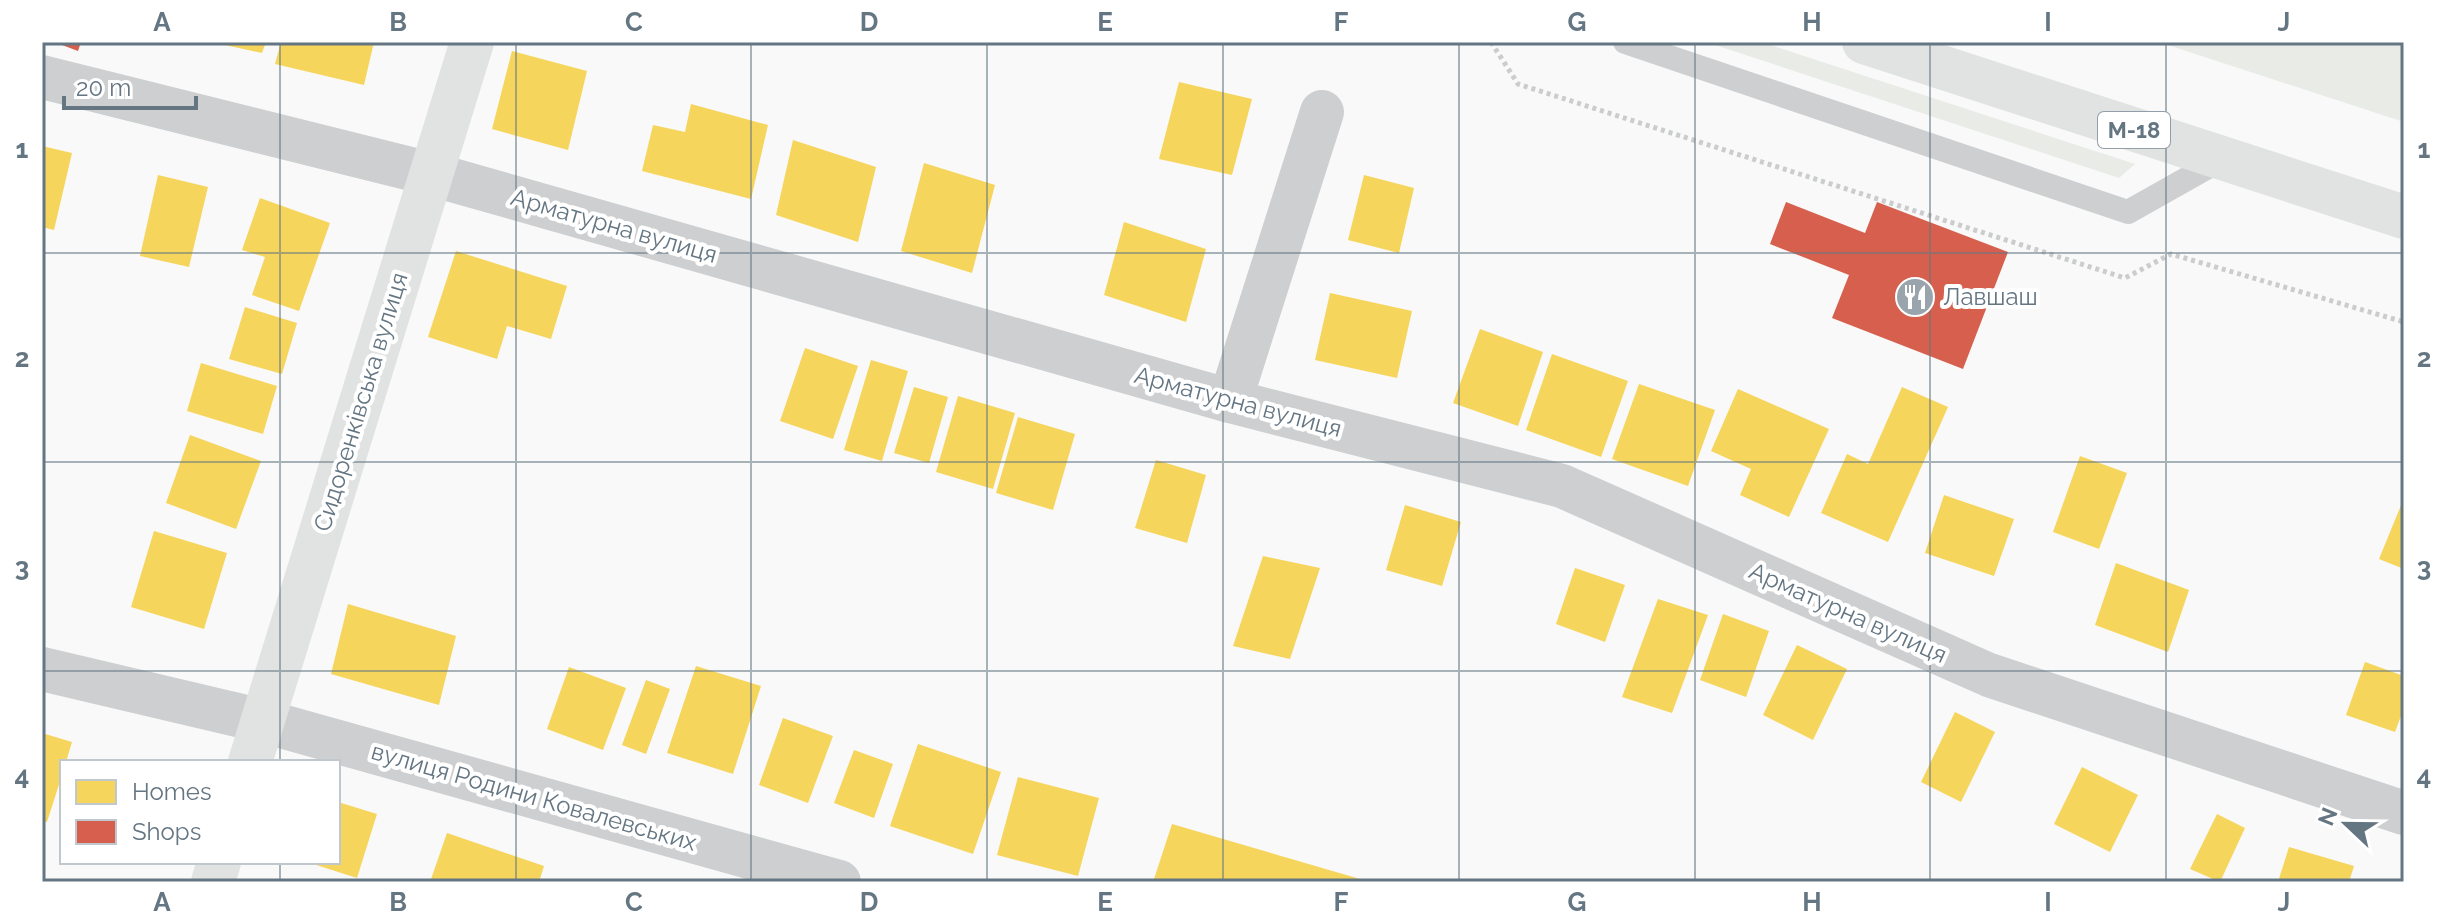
<svg xmlns="http://www.w3.org/2000/svg" width="2446" height="924" viewBox="0 0 2446 924" font-family="Raleway,sans-serif">
<style>
.green{fill:#e8ebe6}
.homes{fill:#f6d55c}
.shops{fill:#d6604d}
.lines{fill:none;stroke-linecap:round;stroke-linejoin:round}
.path{stroke:#cbcccd;stroke-width:5;stroke-dasharray:4 4;stroke-linecap:butt}
.service{stroke:#cecfd0;stroke-width:24}
.minor{stroke:#cecfd0;stroke-width:44}
.secondary{stroke:#e1e2e2;stroke-width:44}
.primary{stroke:#e1e2e2;stroke-width:44}
.grid{fill:none;stroke:#657683;stroke-width:2;stroke-opacity:0.55}
.labels{text-anchor:middle;stroke-width:8;stroke-linejoin:round;paint-order:stroke}
.shield{fill:#fff;stroke:#939fa8;stroke-width:2}
.shield-label{font-size:22px;font-weight:bold;fill:#657683}
.street-label{font-size:24px;fill:#657683;stroke:#fff}
.poi-label{font-size:24px;fill:#657683;stroke:#fff;text-anchor:start}
.neatline{fill:none;stroke:#657683;stroke-width:3}
.grid-label{font-size:26px;text-anchor:middle;font-weight:bold;fill:#657683}
</style>
<rect width="100%" height="100%" fill="#f9f9f9"/>
<!-- green -->
<g class="green">
<polygon points="1706,42 1761,42 2135,164 2119,178"/>
<polygon points="2158,42 2404,43 2404,122 2174,47"/>
</g>
<!-- homes -->
<g class="homes">
<polygon points="226,42 266,42 262,53 225,45"/>
<polygon points="281,42 374,42 364,85 275,64"/>
<polygon points="512,51 587,71 568,150 492,129"/>
<polygon points="1179,82 1252,99 1232,175 1159,159"/>
<polygon points="691,104 768,125 751,199 642,171 653,125 685,132"/>
<polygon points="793,140 876,167 858,242 776,215"/>
<polygon points="42,146 72,153 54,230 42,227"/>
<polygon points="924,163 995,185 972,273 901,251"/>
<polygon points="158,175 208,187 189,267 140,256"/>
<polygon points="1364,175 1414,188 1399,253 1348,240"/>
<polygon points="260,198 330,223 299,311 252,295 265,257 242,250"/>
<polygon points="1124,222 1206,249 1186,322 1104,295"/>
<polygon points="456,251 567,286 551,339 507,326 497,359 428,337"/>
<polygon points="1330,293 1412,311 1397,378 1315,360"/>
<polygon points="245,307 297,323 282,374 229,359"/>
<polygon points="1480,329 1543,352 1518,426 1453,403"/>
<polygon points="805,348 858,366 833,439 780,421"/>
<polygon points="1552,354 1628,381 1601,457 1526,430"/>
<polygon points="871,360 908,371 882,461 844,450"/>
<polygon points="201,363 277,386 263,434 187,411"/>
<polygon points="1639,384 1715,410 1688,486 1612,459"/>
<polygon points="914,387 948,397 929,463 894,453"/>
<polygon points="1902,387 1948,407 1888,542 1821,513 1847,454 1868,464"/>
<polygon points="1738,389 1829,429 1789,517 1740,495 1751,469 1711,451"/>
<polygon points="958,396 1015,413 993,489 936,472"/>
<polygon points="1018,417 1075,434 1053,510 996,493"/>
<polygon points="190,435 261,461 236,529 166,503"/>
<polygon points="2080,456 2127,473 2099,549 2053,532"/>
<polygon points="1156,460 1206,475 1187,543 1135,528"/>
<polygon points="1944,495 2014,519 1994,576 1925,553"/>
<polygon points="2404,498 2404,569 2379,559"/>
<polygon points="1405,505 1461,522 1442,586 1386,570"/>
<polygon points="154,531 227,553 204,629 131,607"/>
<polygon points="1263,556 1320,568 1290,659 1233,646"/>
<polygon points="2116,563 2189,590 2168,652 2095,625"/>
<polygon points="1575,568 1625,585 1605,642 1556,624"/>
<polygon points="1658,599 1708,615 1672,713 1622,697"/>
<polygon points="348,604 456,636 439,705 331,674"/>
<polygon points="1723,614 1769,631 1746,697 1700,680"/>
<polygon points="1797,645 1847,669 1813,740 1763,715"/>
<polygon points="2365,662 2404,676 2404,708 2395,732 2346,715"/>
<polygon points="696,666 761,686 733,774 667,753"/>
<polygon points="569,667 626,688 603,750 547,729"/>
<polygon points="646,680 670,689 646,754 622,745"/>
<polygon points="1955,712 1995,732 1961,802 1921,782"/>
<polygon points="783,718 833,736 808,803 759,785"/>
<polygon points="42,733 72,742 66,762 62,762 62,775 47,822 42,821"/>
<polygon points="918,744 1001,772 973,854 890,826"/>
<polygon points="854,750 893,764 874,818 834,803"/>
<polygon points="2082,767 2138,795 2110,852 2054,824"/>
<polygon points="1018,777 1099,798 1078,876 997,855"/>
<polygon points="338,802 377,814 357,878 310,863 338,862"/>
<polygon points="2217,814 2245,828 2220,882 2190,869"/>
<polygon points="1172,824 1360,879 1359,882 1153,882"/>
<polygon points="447,833 544,866 539,882 430,882"/>
<polygon points="2289,847 2354,866 2349,882 2278,882"/>
</g>
<!-- shops -->
<g class="shops">
<polygon points="54,42 81,42 78,51"/>
<polygon points="1786,202 1865,233 1877,202 2008,252 1963,369 1832,318 1849,275 1770,244"/>
</g>
<g class="lines">
<!-- path -->
<polyline class="path" points="1491,42 1518,84 2125,278 2171,254 2404,322"/>
<!-- service -->
<polyline class="service" points="1625,42 2128,212 2222,159"/>
<!-- minor -->
<g class="minor">
<polyline points="42,77 431,174 1230,401 1562,486 1989,675 2404,813"/>
<polyline points="1230,401 1322,112"/>
<polyline points="42,669 263,721 839,882"/>
</g>
<!-- secondary -->
<g class="secondary">
<polyline points="250,762 472,42"/>
<polyline points="213,882 219,862"/>
</g>
<!-- primary -->
<polyline class="primary" points="1864,42 2404,217"/>
</g>
<!-- grid -->
<path class="grid" d="M280,42v720M516,42v840M751,42v840M987,42v840M1223,42v840M1459,42v840M1695,42v840M1930,42v840M2166,42v840M42,253h2362M42,462h2362M42,671h2362M280,862v20"/>
<!-- icons -->
<defs>
<g id="restaurant-disc" transform="scale(2)"><circle r="9.5" fill="#99a4ac" stroke="#fff"/><path d="M-5-6h1v4h1v-4h1v4h1v-4h1v5L-1.5 .5V6h-2V.5L-5-1ZM5-6V6H3V1.5H1.5Q1.5-4 5-6Z" fill="#fff"/></g>
</defs>
<g fill-rule="evenodd">
<use href="#restaurant-disc" x="1915" y="297"/>
</g>
<g class="labels">
<!-- shield labels -->
<rect class="shield" x="2098" y="112" width="72" height="36" rx="6"/>
<g class="shield-label">
<text x="2134" y="138">М-18</text>
</g>
<!-- street labels -->
<g class="street-label">
<text transform="translate(614 226) rotate(16)" y="8">Арматурна вулиця</text>
<text transform="translate(361 402) rotate(-73)" y="8">Сидоренківська вулиця</text>
<text transform="translate(1238 402) rotate(15)" y="8">Арматурна вулиця</text>
<text transform="translate(1848 613) rotate(24)" y="8">Арматурна вулиця</text>
<text transform="translate(534 797) rotate(16)" y="8">вулиця Родини Ковалевських</text>
</g>
<!-- poi labels -->
<g class="poi-label">
<text x="1943" y="305">Лавшаш</text>
</g>
</g>
<!-- border -->
<rect width="2446" height="924" fill="none" stroke="#ffffff" stroke-width="88"/>
<!-- legend -->
<rect x="60" y="760" width="280" height="104" fill="#ffffff" stroke="#c1c8cd" stroke-width="2"/>
<rect x="76" y="780" width="40" height="24" fill="#f6d55c" stroke="#c1c8cd" stroke-width="2"/>
<text x="132" y="800" font-size="24" fill="#657683">Homes</text>
<rect x="76" y="820" width="40" height="24" fill="#d6604d" stroke="#c1c8cd" stroke-width="2"/>
<text x="132" y="840" font-size="24" fill="#657683">Shops</text>
<!-- north arrow -->
<g transform="translate(2346 824) rotate(292)" stroke="#ffffff" stroke-width="6" paint-order="stroke">
<path d="M0-6L14 30L0 20L-14 30Z" fill="#657683"/>
<text y="-12" font-size="22" font-weight="bold" text-anchor="middle" fill="#657683">N</text>
</g>
<!-- scale -->
<path d="M64 96v12h132v-12" fill="none" stroke="#657683" stroke-width="4"/>
<text x="76" y="96" font-size="24" fill="#657683" stroke="#ffffff" stroke-width="6" paint-order="stroke">20 m</text>
<rect x="44" y="44" width="2358" height="836" class="neatline"/>
<g class="grid-label">
<text x="162" y="31">A</text>
<text x="398" y="31">B</text>
<text x="634" y="31">C</text>
<text x="869" y="31">D</text>
<text x="1105" y="31">E</text>
<text x="1341" y="31">F</text>
<text x="1577" y="31">G</text>
<text x="1812" y="31">H</text>
<text x="2048" y="31">I</text>
<text x="2284" y="31">J</text>
<text x="22" y="158">1</text>
<text x="2424" y="158">1</text>
<text x="22" y="367">2</text>
<text x="2424" y="367">2</text>
<text x="22" y="576">3</text>
<text x="2424" y="576">3</text>
<text x="22" y="785">4</text>
<text x="2424" y="785">4</text>
<text x="162" y="911">A</text>
<text x="398" y="911">B</text>
<text x="634" y="911">C</text>
<text x="869" y="911">D</text>
<text x="1105" y="911">E</text>
<text x="1341" y="911">F</text>
<text x="1577" y="911">G</text>
<text x="1812" y="911">H</text>
<text x="2048" y="911">I</text>
<text x="2284" y="911">J</text>
</g>
</svg>
